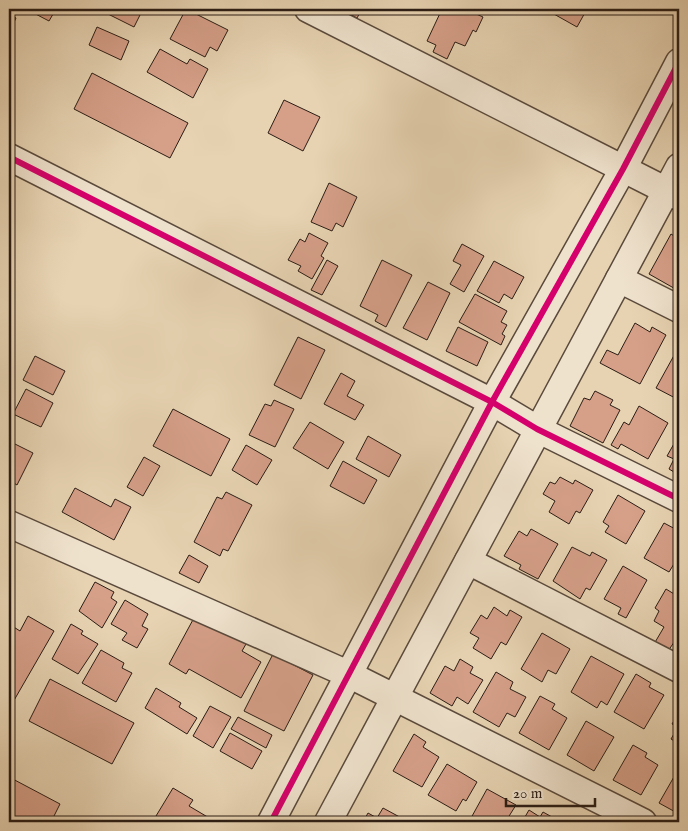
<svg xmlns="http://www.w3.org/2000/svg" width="688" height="831" viewBox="0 0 688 831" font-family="'IM FELL English',serif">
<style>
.building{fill:#d59f88;stroke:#2b1d15}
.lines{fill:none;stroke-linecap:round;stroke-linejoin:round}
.minor-casing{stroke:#5a4a3c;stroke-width:29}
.minor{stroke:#efe2cd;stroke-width:26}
.cycleway-casing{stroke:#efe2cd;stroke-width:9}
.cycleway{stroke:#d6006c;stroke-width:6}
</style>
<rect width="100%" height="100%" fill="#e7d3b2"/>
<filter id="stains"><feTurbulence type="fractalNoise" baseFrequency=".004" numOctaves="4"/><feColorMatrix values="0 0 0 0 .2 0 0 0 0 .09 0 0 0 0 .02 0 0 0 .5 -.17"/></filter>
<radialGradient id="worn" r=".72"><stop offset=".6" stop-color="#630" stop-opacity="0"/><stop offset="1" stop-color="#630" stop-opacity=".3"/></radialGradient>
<!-- building -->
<g class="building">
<polygon points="26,9 56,9 49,21"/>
<polygon points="106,9 143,9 134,27 104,12"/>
<polygon points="186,9 228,30 217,51 210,47 205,57 170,39"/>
<polygon points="340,9 362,9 357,18"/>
<polygon points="442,9 465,9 483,17 476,32 473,30 465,46 455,42 447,59 433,52 436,45 427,41"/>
<polygon points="545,9 587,9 577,27"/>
<polygon points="9,14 16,18 9,33"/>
<polygon points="97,27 129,41 121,60 89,45"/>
<polygon points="160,49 187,64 190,59 208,69 193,98 147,72"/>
<polygon points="92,73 188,123 170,158 74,109"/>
<polygon points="284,100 320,117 303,151 268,133"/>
<polygon points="329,183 357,197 343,227 336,223 332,231 311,222"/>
<polygon points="309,233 328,243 321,256 324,258 312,279 298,271 301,266 288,260 300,239 305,242"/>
<polygon points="671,234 679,239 679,291 649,274"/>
<polygon points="462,244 484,256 464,292 450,284 461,265 453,261"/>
<polygon points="327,260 338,266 322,295 311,290"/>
<polygon points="382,260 412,275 386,327 375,321 378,315 360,306"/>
<polygon points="494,261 524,277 512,299 504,294 499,303 477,291"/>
<polygon points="428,282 450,293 427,340 403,328"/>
<polygon points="475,294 507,311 501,322 507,325 502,334 505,336 501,345 459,322"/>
<polygon points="635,323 650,332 652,327 666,335 640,384 600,363 607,350 618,355"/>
<polygon points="458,327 488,342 477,366 446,351"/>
<polygon points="298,337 325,350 301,399 274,385"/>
<polygon points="677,350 679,352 679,400 656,388"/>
<polygon points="35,356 65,371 53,395 23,380"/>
<polygon points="341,373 355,381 347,396 364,405 355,420 324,404"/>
<polygon points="26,389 53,403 41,427 13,414"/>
<polygon points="595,391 613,400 610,405 620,410 603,443 570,426 584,398 590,400"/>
<polygon points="274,400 294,409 275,447 249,435 265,404 271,406"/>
<polygon points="639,406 668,423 648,459 621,444 618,449 611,445 624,422 629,425"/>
<polygon points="173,409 230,439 211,476 153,446"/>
<polygon points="310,422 344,442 328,469 293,448"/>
<polygon points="679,435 679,475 669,469 674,459 667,456"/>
<polygon points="368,436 401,455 389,477 356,459"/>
<polygon points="9,441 33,453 17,485 9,480"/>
<polygon points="246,445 272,460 257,485 232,470"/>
<polygon points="144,457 160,466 143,496 127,487"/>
<polygon points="343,461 377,480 364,504 330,486"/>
<polygon points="560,477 573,484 575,480 593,490 580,513 576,511 569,524 549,512 555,501 543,494 550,482 555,484"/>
<polygon points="75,488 111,507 115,499 131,507 114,540 62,512"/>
<polygon points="226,492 252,505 228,551 223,549 220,556 194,542 217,497 222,499"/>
<polygon points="618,495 645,511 626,544 605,532 609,526 603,522"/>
<polygon points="664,523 679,531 679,560 677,559 669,572 644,558"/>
<polygon points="531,529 558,544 538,579 519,569 521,565 504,556 519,531 527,536"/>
<polygon points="572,547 590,556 592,552 607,560 590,590 586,588 580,599 553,581"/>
<polygon points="189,555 208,566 199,583 179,573"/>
<polygon points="623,566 647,580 626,618 618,614 621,608 604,599"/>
<polygon points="95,582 114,592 111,598 117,602 102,628 79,611"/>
<polygon points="666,589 679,597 679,635 668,651 654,644 664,627 654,621 659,611 655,608"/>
<polygon points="125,600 148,614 142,626 148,629 137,648 122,640 127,633 111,624"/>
<polygon points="494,607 507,616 510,610 522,617 506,645 501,642 491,659 473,648 479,638 470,633 481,615 487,619"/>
<polygon points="28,616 54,631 9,709 9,624 20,631"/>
<polygon points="195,616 246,644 242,651 261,662 241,698 189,669 186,674 169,664"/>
<polygon points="71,624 83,631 81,634 98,644 78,674 52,659"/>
<polygon points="542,633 570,649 556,674 548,670 542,682 521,669"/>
<polygon points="101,650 124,663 122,668 132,673 116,702 82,683"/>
<polygon points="273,654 313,675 284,731 244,711"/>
<polygon points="591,656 624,674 607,705 601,701 597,708 571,692"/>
<polygon points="460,659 473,667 470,673 483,680 468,704 457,697 452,706 430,693 445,666 454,671"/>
<polygon points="496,672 513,682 510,689 526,697 515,717 507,713 499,727 473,712"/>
<polygon points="636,674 651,683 649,687 664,695 644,729 614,712"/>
<polygon points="50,679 134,723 112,764 29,721"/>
<polygon points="156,688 181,703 179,707 197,718 187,734 145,708"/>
<polygon points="540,696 555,704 552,709 567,718 549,750 519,733"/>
<polygon points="210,706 231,717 213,748 193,736"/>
<polygon points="679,712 679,744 671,739 678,727 672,724"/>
<polygon points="238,717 272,735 266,748 231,729"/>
<polygon points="586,721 614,737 594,771 567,755"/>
<polygon points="230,733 262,751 252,769 220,751"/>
<polygon points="414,734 426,742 423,747 439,757 422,787 393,771"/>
<polygon points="633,745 647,753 645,757 658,765 641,795 613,780"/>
<polygon points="447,764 477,782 466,801 463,799 456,811 428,795"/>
<polygon points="679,768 679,814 659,803"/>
<polygon points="9,777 60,804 51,822 9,822"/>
<polygon points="173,788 193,800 189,806 216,822 161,822 163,820 156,816"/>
<polygon points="487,789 516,805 506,821 503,819 501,822 480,822 471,818"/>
<polygon points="383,808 407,821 406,822 363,822 368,813 377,818"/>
<polygon points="529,810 540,817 543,812 561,822 522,822"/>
</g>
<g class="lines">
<!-- minor casing -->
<g class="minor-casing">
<g id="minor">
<polyline points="308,9 679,197"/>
<polyline points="9,157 492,402 537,429 679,499"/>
<polyline points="619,279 679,309"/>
<polyline points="9,524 348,674 643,822"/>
<polyline points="468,561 679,669"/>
<polyline points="271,822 492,402 623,169 679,62"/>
<polyline points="328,822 679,167"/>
</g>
</g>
<!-- minor -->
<use href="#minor" class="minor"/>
<!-- cycleway casing -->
<g class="cycleway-casing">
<g id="cycleway">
<polyline points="9,157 492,402 537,429 679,499"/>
<polyline points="271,822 492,402 623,169 679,62"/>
</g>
</g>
<!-- cycleway -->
<use href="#cycleway" class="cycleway"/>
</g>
<!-- margin -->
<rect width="688" height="831" fill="none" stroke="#e7d3b2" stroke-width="30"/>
<rect x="10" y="10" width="668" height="811" fill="none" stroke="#2b1d15" stroke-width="2.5"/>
<rect x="15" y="15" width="658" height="801" fill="none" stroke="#2b1d15"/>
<!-- scale -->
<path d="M506 798v8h89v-8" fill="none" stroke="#2b1d15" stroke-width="2.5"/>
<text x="513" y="798" font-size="15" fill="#2b1d15" stroke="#efe2cd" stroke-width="4" paint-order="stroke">20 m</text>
<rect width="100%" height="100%" filter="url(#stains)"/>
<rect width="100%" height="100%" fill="url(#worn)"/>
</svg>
